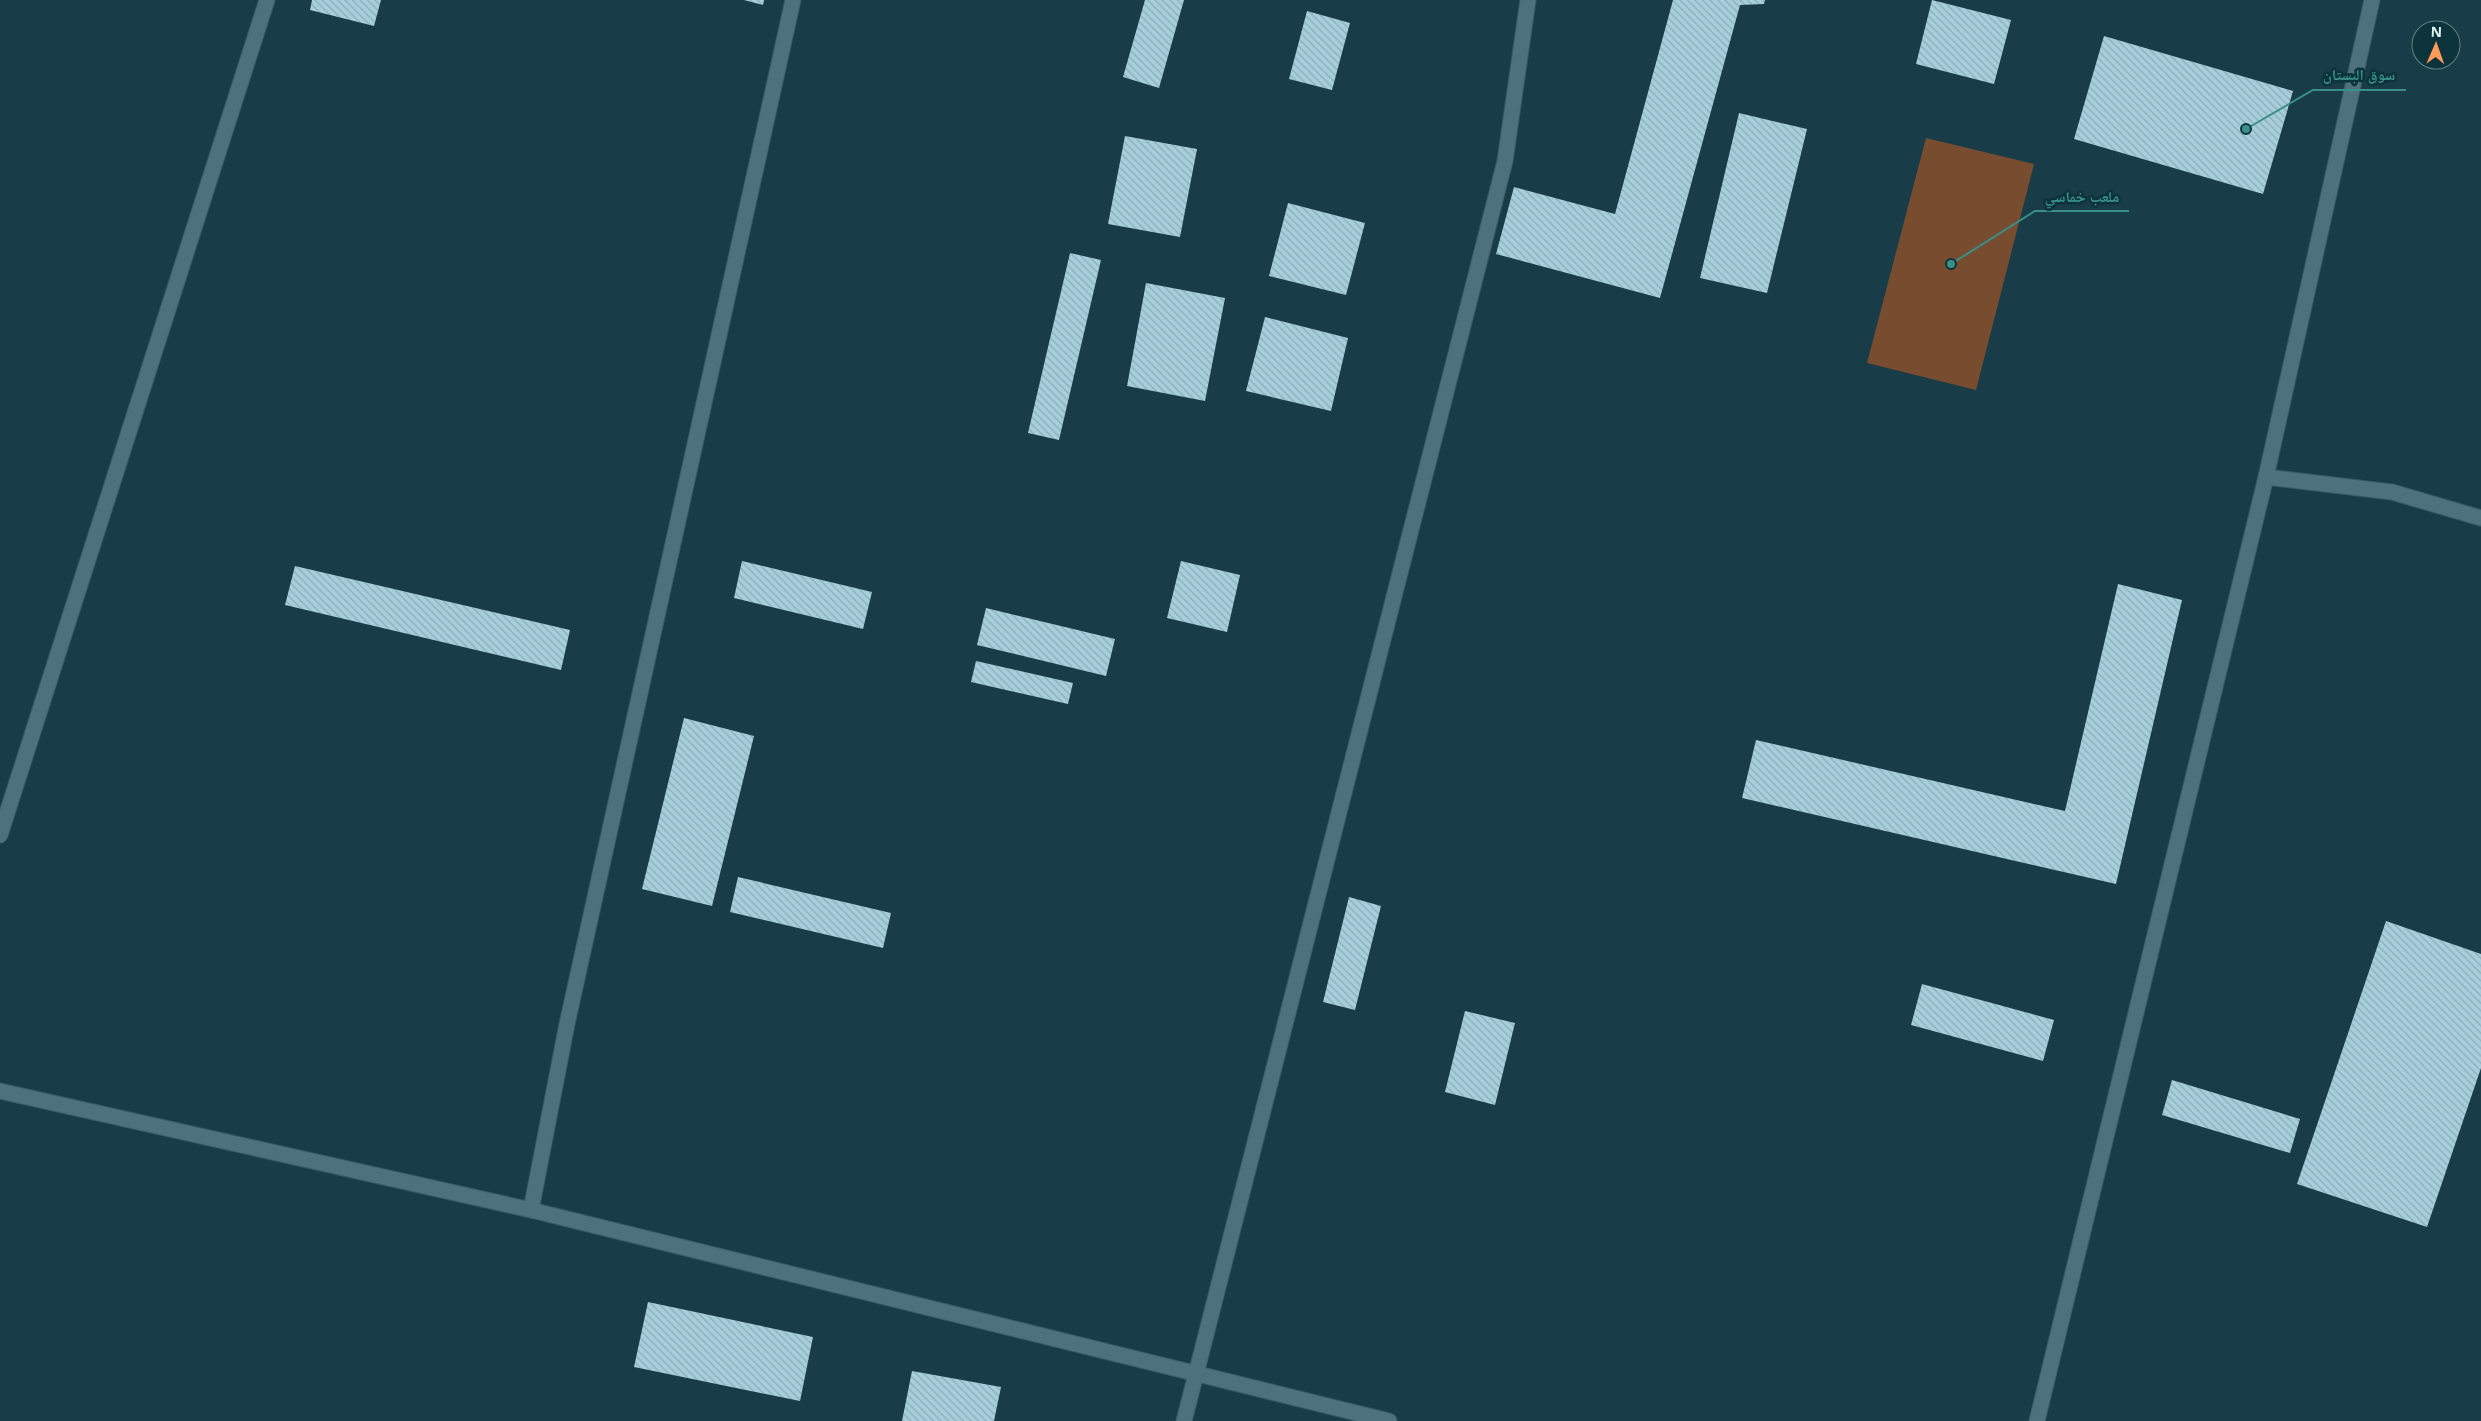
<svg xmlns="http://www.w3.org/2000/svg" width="2481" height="1421" viewBox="0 0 2481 1421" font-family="'Noto Sans','Noto Naskh Arabic',sans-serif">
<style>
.garden{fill:#774c2f}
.building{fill:url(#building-back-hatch)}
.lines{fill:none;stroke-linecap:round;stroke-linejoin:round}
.street-casing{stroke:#3a5a63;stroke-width:17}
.secondary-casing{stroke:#3a5a63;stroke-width:17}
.street{stroke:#4d727e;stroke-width:15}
.secondary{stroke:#4d727e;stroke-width:15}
.leader{fill:none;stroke:#398f8a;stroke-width:2}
.callout-dot{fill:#398f8a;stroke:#0d333d;stroke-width:2}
.callout-label{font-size:15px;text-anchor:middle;font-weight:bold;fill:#398f8a;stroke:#0d333d;stroke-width:5;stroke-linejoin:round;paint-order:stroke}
</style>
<defs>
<pattern id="building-back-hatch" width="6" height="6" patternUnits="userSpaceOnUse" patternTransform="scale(1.25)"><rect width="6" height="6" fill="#a6cedb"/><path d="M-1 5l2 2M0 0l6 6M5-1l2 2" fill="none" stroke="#8dadb7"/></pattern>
</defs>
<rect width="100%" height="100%" fill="#193d48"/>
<!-- garden -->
<polygon class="garden" points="1926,138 2034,164 1976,390 1867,363"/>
<!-- building -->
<g class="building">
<polygon points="312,0 381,0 374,26 310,10"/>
<polygon points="744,0 764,0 763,5"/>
<polygon points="1145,0 1184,0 1159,88 1123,77"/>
<polygon points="1673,0 1765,0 1764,4 1740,5 1660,298 1496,254 1514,187 1615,214"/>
<polygon points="1932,0 2011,20 1994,84 1916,64"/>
<polygon points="1307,11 1350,23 1332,90 1289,79"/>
<polygon points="2104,36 2293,91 2263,194 2074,139"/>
<polygon points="1739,113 1807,129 1767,293 1700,278"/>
<polygon points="1125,136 1197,149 1180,237 1108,224"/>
<polygon points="1288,203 1365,223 1346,295 1269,276"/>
<polygon points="1070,253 1101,260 1059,440 1028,433"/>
<polygon points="1146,283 1225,298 1205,401 1127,386"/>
<polygon points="1265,317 1348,338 1331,411 1246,391"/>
<polygon points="742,561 872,592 863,629 734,598"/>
<polygon points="1181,561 1240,575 1227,632 1167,618"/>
<polygon points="295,566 570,630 561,670 285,605"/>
<polygon points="2118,584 2182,600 2116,884 1742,798 1756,740 2065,811"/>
<polygon points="986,608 1115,639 1106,676 977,645"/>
<polygon points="976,661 1073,683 1068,704 971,682"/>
<polygon points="684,718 754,736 712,906 642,889"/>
<polygon points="738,877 891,913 883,948 730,912"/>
<polygon points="1349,897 1381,906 1355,1010 1323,1002"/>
<polygon points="2386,921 2481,954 2481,1068 2427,1227 2297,1184"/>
<polygon points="1922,984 2054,1020 2043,1061 1911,1025"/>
<polygon points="1465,1011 1515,1023 1495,1105 1445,1092"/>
<polygon points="2172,1080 2300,1119 2290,1153 2162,1115"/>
<polygon points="648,1302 813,1337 800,1401 634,1367"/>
<polygon points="912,1371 1001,1387 994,1421 902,1421"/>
</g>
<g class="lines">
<!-- street casing -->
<g class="street-casing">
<g id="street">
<polyline points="2266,477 2392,492 2481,518"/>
<polyline points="0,835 267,0"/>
<polyline points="0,1091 531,1210 1389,1421"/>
<polyline points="531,1210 567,1024 793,0"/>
<polyline points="2037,1421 2266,477 2372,0"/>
</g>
</g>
<!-- secondary casing -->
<g class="secondary-casing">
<polyline id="secondary" points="1184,1421 1505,161 1528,0"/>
</g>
<!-- street -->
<use href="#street" class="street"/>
<!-- secondary -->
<use href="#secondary" class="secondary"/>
</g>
<!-- callouts -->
<path class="leader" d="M2246 129L2313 90H2406M1951 264L2035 211H2129"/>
<g class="callout-dot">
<circle cx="2246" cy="129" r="5"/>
<circle cx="1951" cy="264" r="5"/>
</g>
<g class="callout-label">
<text x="2359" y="80">سوق البستان</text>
<text x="2082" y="202">ملعب خماسي</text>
</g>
<!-- north arrow -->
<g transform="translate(2436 45) rotate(2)"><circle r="24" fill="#0d333d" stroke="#618089"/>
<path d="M0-4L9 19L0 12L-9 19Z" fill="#fe9b58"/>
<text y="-8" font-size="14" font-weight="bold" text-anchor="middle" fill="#e0f4fb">N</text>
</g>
</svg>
